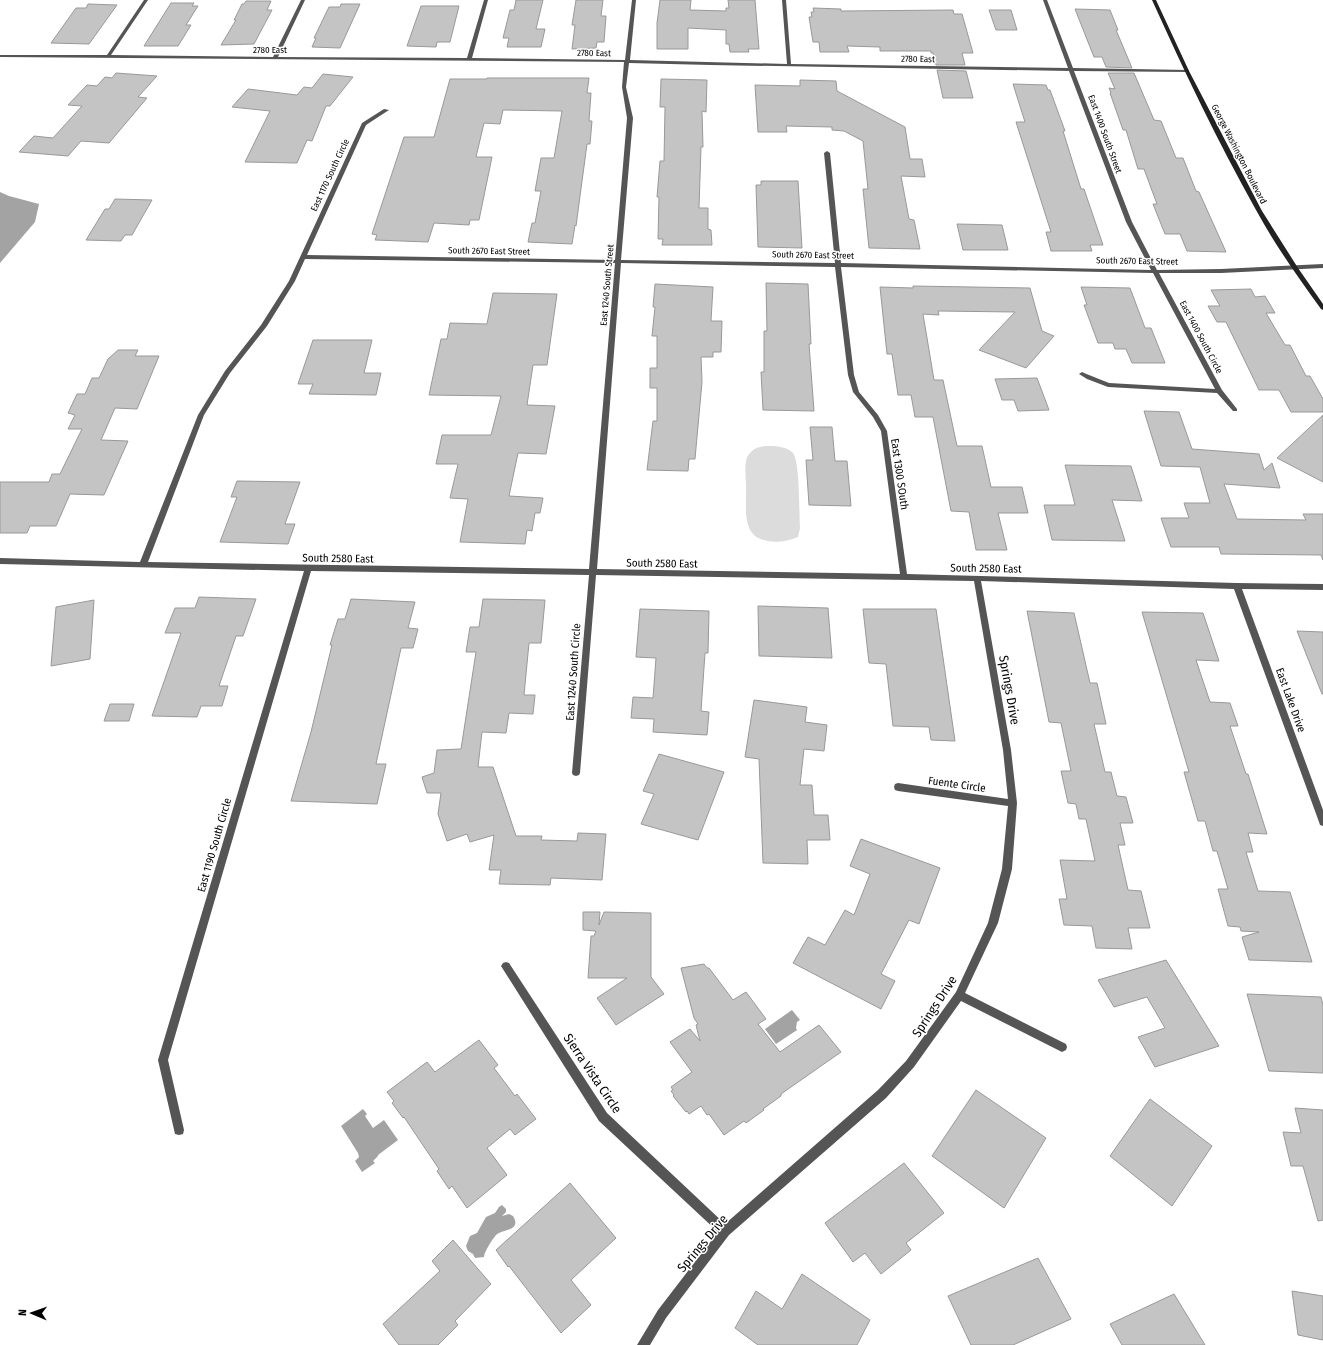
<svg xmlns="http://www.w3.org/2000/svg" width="1323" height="1345" viewBox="0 0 1323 1345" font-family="'Fira Sans Condensed',sans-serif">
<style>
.green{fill:#dcdcdc}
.water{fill:#a3a3a3}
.building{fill:#c4c4c4;stroke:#999}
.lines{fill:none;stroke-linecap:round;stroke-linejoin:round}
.street{fill:#555;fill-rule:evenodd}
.secondary{fill:#222;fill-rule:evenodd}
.labels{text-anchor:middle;stroke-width:3;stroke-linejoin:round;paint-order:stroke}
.far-street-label{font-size:9px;fill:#000;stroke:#fff}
.street-label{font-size:11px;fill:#000;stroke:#fff}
.near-street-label{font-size:13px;fill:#000;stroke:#fff}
</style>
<rect width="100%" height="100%" fill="#fff"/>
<!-- green -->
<path class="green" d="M766,446c8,0 21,0 27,7 7,9 6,60 7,75l-2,9c-10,4 -20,6 -30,4 -28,-4 -21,-34 -22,-55 0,-10 -3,-26 4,-33 4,-5 10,-6 16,-7z"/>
<!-- water -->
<g class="water">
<polygon points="0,192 9,196 39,204 35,222 0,263"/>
<polygon points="792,1010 800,1020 797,1022 796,1028 797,1030 776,1044 765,1029"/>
<polygon points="363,1109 367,1114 365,1116 373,1128 384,1120 398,1140 378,1155 378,1156 373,1161 375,1163 362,1172 355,1161 359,1157 358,1153 341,1126"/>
<path d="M502,1205l4,4v3l-4,4 7,-2 4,2c9,15 -10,13 -17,19 -4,5 -12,17 -12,22l-9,1 -2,-4 -5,-3 -2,-5 4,-10 7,-3 9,-16 9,-4 4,-6z"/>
</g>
<!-- building -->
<g class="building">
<polygon points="516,0 543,0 536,29 545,29 541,47 507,47 509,38 503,38 510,10 514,10"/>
<polygon points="576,0 603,0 601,16 606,16 604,42 597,42 596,48 572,49 575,25 572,25"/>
<polygon points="660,0 691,0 690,10 726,11 726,8 729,8 728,0 755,0 759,49 748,49 749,52 730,52 729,44 726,44 726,30 688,28 688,49 657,49 657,23"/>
<polygon points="246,1 271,1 267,10 272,10 254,44 221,45 236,20 234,20 242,4 244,4"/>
<polygon points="171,3 194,3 192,6 198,6 186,25 191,25 178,46 144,46"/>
<polygon points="88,4 117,5 89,44 51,43 76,8 86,8"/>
<polygon points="341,4 360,4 340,48 312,47 316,38 314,38 329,7 340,7"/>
<polygon points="421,6 459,6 450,42 437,42 436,47 407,46"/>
<polygon points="813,8 841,9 841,11 953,10 954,14 962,14 973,53 962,53 965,65 936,65 933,53 931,53 931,51 880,51 880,47 847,46 849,52 820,52 819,42 813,42 809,17 812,17 811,12 814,12"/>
<polygon points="1075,9 1110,10 1118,30 1116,30 1132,68 1106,67 1102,57 1094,57"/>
<polygon points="989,10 1011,10 1017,30 996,30"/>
<polygon points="937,70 966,71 973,98 943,98"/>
<polygon points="116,73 157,76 138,97 147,98 109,143 81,141 68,156 19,152 34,136 53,138 82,106 68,105 87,85 97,86 105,77 112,78"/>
<polygon points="1108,73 1134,73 1154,120 1161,121 1176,158 1183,158 1196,191 1199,192 1226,252 1187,251 1180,234 1165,234 1153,204 1157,204 1144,169 1138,169 1126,130 1123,130 1110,93 1111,93 1109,88 1115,89"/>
<polygon points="323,74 353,77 330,106 326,106 312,141 307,140 297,163 245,162 270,111 232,107 248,89 297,95 304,87 312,88"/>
<polygon points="487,78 589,78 587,93 591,93 589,121 592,121 590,144 587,144 576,226 575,225 572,244 528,242 532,223 535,223 541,191 535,191 541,158 554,158 562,111 503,110 500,124 484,123 476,157 492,157 479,220 470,220 469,225 434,223 428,242 375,240 377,235 372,234 404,137 434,137 450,79 487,79"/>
<polygon points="661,79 707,80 706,112 702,111 703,147 701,147 699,208 708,208 708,229 711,230 712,245 662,245 663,239 658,239 659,197 657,197 660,161 664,161 665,107 660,107"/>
<polygon points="800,80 836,81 837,91 905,127 910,159 922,159 925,177 901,176 909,219 914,220 920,249 869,248 863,189 868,189 863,141 844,131 832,130 832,127 786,126 787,132 758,132 755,85 800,86"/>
<polygon points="1013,84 1046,85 1048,90 1050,90 1065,131 1063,131 1081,189 1084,189 1103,245 1090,245 1092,251 1051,251 1046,232 1051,232 1016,122 1025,122"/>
<polygon points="761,181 798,181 802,248 758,247 756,185 761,185"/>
<polygon points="115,199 152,200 132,235 125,235 121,241 86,240 105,209 109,209"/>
<polygon points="957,224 1002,225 1008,250 963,250"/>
<polygon points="766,283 808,284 811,344 809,344 814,411 763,410 761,372 764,372 764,331 767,331"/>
<polygon points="655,284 713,287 711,321 722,321 721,352 713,352 713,357 701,357 702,382 695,459 689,459 688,471 647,470 653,421 657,421 657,388 650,388 650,368 657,368 657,336 652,336 655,307 653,307"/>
<polygon points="913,286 1030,288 1042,331 1054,336 1026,368 979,350 1015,312 938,311 939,315 923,314 934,380 943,380 957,446 982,446 991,487 1022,487 1028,513 998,513 1007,550 976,550 969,512 951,511 933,417 915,417 911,395 898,395 892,354 887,354 880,287 913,288"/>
<polygon points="1081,287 1130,288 1145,328 1151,328 1165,363 1132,363 1126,349 1115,349 1113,343 1098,343 1084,305 1087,305"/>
<polygon points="1251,289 1255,297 1265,296 1275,313 1266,313 1285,345 1290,345 1306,376 1310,376 1323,399 1323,412 1291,412 1279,390 1259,390 1226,322 1217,322 1208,306 1220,306 1211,290"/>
<polygon points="493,293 557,294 547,365 533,365 527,405 555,406 546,454 518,453 509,496 543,498 540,513 535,513 532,531 527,530 525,544 460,542 468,499 450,498 458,464 436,464 442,435 491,435 501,396 429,395 441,339 447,339 450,323 487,324"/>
<polygon points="313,340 372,340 364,373 381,373 376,395 309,394 313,384 298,384"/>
<polygon points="118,350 138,350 135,356 159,356 137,409 115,408 101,440 128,441 104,495 70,494 56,526 30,526 27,533 0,533 0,482 49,482 52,474 60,474 82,429 68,429 75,415 68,413 77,394 85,394 92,378 99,378 108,359"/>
<polygon points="1037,378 1049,410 1018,411 1014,400 1002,400 995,379"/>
<polygon points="1144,411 1179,412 1192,449 1259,454 1264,470 1272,463 1280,488 1224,484 1237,519 1306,520 1303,514 1323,514 1323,560 1321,555 1221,554 1219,547 1171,547 1161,518 1189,518 1184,503 1210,503 1200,467 1161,466"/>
<polygon points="1323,415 1323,482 1277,458"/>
<polygon points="810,427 832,427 835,461 847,461 851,506 809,505 806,460 813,460"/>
<polygon points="1065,465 1131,466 1142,501 1112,500 1125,541 1052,540 1044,505 1075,505"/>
<polygon points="237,481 300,482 285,524 295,524 288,544 220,542 237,497 231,497"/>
<polygon points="199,597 256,599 243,636 236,636 219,686 228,686 222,706 201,706 197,717 152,716 181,633 165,633 175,608 195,608"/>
<polygon points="351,599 415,602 408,628 418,629 413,648 401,648 376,764 386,764 377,804 291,801 311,732 332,645 330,645 338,619 345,619"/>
<polygon points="483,599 545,600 541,643 529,643 524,695 535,695 533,714 509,713 506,733 482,732 478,767 493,767 516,836 542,836 541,840 577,841 578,833 606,834 602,880 551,878 550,885 499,884 501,870 489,870 494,835 470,842 467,834 447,841 438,814 441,793 427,793 422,777 434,773 437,750 461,749 476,652 466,652 470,627 479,627"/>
<polygon points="94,600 90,659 51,666 56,607"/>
<polygon points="758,606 828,608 832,658 759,656"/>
<polygon points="640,609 709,611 708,653 705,653 701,711 709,712 707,735 653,732 654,719 631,718 633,697 653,698 656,658 636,657"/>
<polygon points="863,609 936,609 955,741 931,740 929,727 893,726 886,664 869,663"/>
<polygon points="1027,611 1074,613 1090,683 1097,683 1106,724 1094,724 1105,772 1111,772 1117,796 1126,797 1133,823 1120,823 1125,845 1118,845 1128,890 1141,891 1150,928 1128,928 1132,949 1096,948 1092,926 1064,925 1059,899 1067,899 1060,860 1095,861 1086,819 1079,819 1076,804 1068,803 1061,771 1071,771 1061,723 1049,722"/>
<polygon points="1142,612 1203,613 1219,661 1196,660 1210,702 1230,703 1238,726 1230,726 1246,774 1248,774 1267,834 1248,833 1253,852 1246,852 1258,891 1290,892 1312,962 1249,960 1242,937 1259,932 1241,931 1240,927 1228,926 1218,889 1228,889 1217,851 1213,851 1205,821 1198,821 1184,772 1189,772"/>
<polygon points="1297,631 1323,632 1323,694 1322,694"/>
<polygon points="754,700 807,707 805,722 827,725 824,751 804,749 800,785 812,785 814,815 828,815 830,840 807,840 808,864 763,863 759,759 745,757"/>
<polygon points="110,704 134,704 129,721 104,721"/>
<polygon points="659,754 724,772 698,840 641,824 654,794 643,791"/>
<polygon points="861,839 940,868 919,924 909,920 881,974 895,981 881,1009 793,963 808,937 825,945 845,910 854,915 870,874 850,866"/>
<polygon points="583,912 600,912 599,925 604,912 651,913 651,977 664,994 616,1025 597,998 627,978 588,978 591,936 594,936 596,931 583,930"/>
<polygon points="1166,960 1219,1046 1155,1067 1138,1037 1165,1028 1147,997 1114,1007 1098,980"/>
<polygon points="704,964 707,968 709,968 733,1000 746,992 766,1019 758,1024 780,1052 819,1025 841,1052 781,1094 781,1096 763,1109 764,1110 746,1123 744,1121 724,1135 709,1114 707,1115 701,1106 689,1114 687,1111 686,1112 673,1096 674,1095 671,1091 673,1090 671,1087 692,1072 670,1042 690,1029 700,1041 696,1025 698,1024 694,1018 681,968"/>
<polygon points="1247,994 1321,997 1323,1005 1323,1073 1269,1071"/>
<polygon points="479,1040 498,1065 494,1068 515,1096 517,1094 536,1119 515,1135 510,1129 487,1148 507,1175 467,1208 452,1186 449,1189 437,1171 439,1169 404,1117 403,1118 392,1103 394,1101 387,1092 427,1062 435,1072"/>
<polygon points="976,1090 1046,1138 1004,1208 932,1156"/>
<polygon points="1150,1099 1212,1146 1172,1206 1110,1156"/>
<polygon points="1295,1108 1323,1110 1323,1220 1318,1221 1303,1166 1291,1166 1283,1132 1301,1133"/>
<polygon points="904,1163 944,1213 906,1243 911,1250 881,1274 865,1253 853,1262 825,1223"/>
<polygon points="570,1183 616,1238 571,1280 591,1305 561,1333 509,1266 508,1267 496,1250"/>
<polygon points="453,1240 491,1284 455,1321 458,1325 438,1345 399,1345 383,1324 440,1271 432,1261"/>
<polygon points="1038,1258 1071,1319 1013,1345 971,1345 948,1296"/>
<polygon points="802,1274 870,1320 857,1345 758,1345 735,1328 756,1291 782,1309"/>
<polygon points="1292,1291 1323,1296 1323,1340 1298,1335"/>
<polygon points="1174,1294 1205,1345 1122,1345 1110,1324"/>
</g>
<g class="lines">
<!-- street -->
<path class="street" d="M144,0h4l-37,55 162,2 28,-57h4l-27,57 189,1 17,-58h4l-16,58 153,2 7,-60h4l-6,60 157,4 -5,-64h4l5,64 277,4 -25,-68h4l26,68 116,2v1l-2,1 -113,-1 58,151 25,48 64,-1 102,-5v4l-102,5h-62l63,117 15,19v2h-4l-16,-18 -109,-6 -21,-8 -8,-5 3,-2 2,1 25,10 106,6 -62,-116 -312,-6 13,108 5,17 19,23 9,16 20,143 330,9 86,1v6l-81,-1 81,221v16l-3,-1 -1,-3 -85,-233 -253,-8 30,169 6,53 -5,66 -14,54 -33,70 101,51 1,3 -1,3 -4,2 -4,-2 -97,-49 -47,66 -28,31 -157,137 -63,83 -16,27h-13l21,-35 60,-78 -119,-111 -98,-155 2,-3 3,-1 3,1 98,150 118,111 153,-134 28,-29 50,-69 32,-69 14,-54 6,-63 -110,-15 -3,-1 -1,-3 1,-3 3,-1 110,16 -5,-49 -29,-169 -378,-6 -16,198 -1,2 -3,1 -3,-1 -1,-2 17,-198 -278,-4 -143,489 16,70 -1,4 -4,1 -4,-1 -17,-74 146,-489 -304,-7v-6l140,4 58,-147 27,-44 36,-46 28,-44 73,-158 22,-14 5,1 -23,15 -59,130 308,5 12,-142 -5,-31 2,-25 -624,-5v-2h107zM629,63l82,2 358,6 57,151 25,48 -310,-7 -11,-110 -3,-2 -3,2 11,110 -214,-3 12,-142 -7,-31zM305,259l310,4 -26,306 -441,-7 56,-147 26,-42 37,-47 28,-45zM621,263l214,4 13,108 5,17 20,25 8,14 19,143 -303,-5z"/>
<!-- secondary -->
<path class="secondary" d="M1152,0h4l33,71 73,140 36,57 25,36v6l-2,-1c-23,-32 -46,-64 -65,-99 -38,-68 -72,-139 -104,-210z"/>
</g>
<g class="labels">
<!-- far-street labels -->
<g class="far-street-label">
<text x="270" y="53">2780 East</text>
<text transform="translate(594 53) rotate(1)" y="3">2780 East</text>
<text transform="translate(918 59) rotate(1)" y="3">2780 East</text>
<text transform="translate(1105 134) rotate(70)" y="3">East 1400 South Street</text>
<text transform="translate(1239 154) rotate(63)" y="3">George Washington Boulevard</text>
<text transform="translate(330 175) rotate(-65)" y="3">East 1170 South Circle</text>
<text transform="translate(489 251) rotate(1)" y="3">South 2670 East Street</text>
<text transform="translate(813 255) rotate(1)" y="3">South 2670 East Street</text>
<text transform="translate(1137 261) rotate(1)" y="3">South 2670 East Street</text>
<text transform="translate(607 285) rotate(-85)" y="3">East 1240 South Street</text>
<text transform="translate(1201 337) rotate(62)" y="3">East 1400 South Circle</text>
</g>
<!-- street labels -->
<g class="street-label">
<text transform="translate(900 474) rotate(82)" y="4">East 1300 SOuth</text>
<text transform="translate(338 558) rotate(1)" y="4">South 2580 East</text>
<text transform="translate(662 563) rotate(1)" y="4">South 2580 East</text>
<text transform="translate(986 568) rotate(1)" y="4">South 2580 East</text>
<text transform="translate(573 672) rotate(-86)" y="4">East 1240 South Circle</text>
<text transform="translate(1291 700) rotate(70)" y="4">East Lake Drive</text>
<text transform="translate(957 784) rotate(8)" y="4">Fuente Circle</text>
<text transform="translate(214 845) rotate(-74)" y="4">East 1190 South Circle</text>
</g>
<!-- near-street labels -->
<g class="near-street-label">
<text transform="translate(1010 690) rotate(80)" y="5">Springs Drive</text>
<text transform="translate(934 1006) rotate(-57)" y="5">Springs Drive</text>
<text transform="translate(593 1073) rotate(56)" y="5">Sierra Vista Circle</text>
<text transform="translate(702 1243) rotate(-50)" y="5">Springs Drive</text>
</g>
</g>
<!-- north arrow -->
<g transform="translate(32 1313) rotate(272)" stroke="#ffffff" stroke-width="3" paint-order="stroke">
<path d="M0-3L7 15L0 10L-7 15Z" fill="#000000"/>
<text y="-6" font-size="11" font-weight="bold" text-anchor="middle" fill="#000000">N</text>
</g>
</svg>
